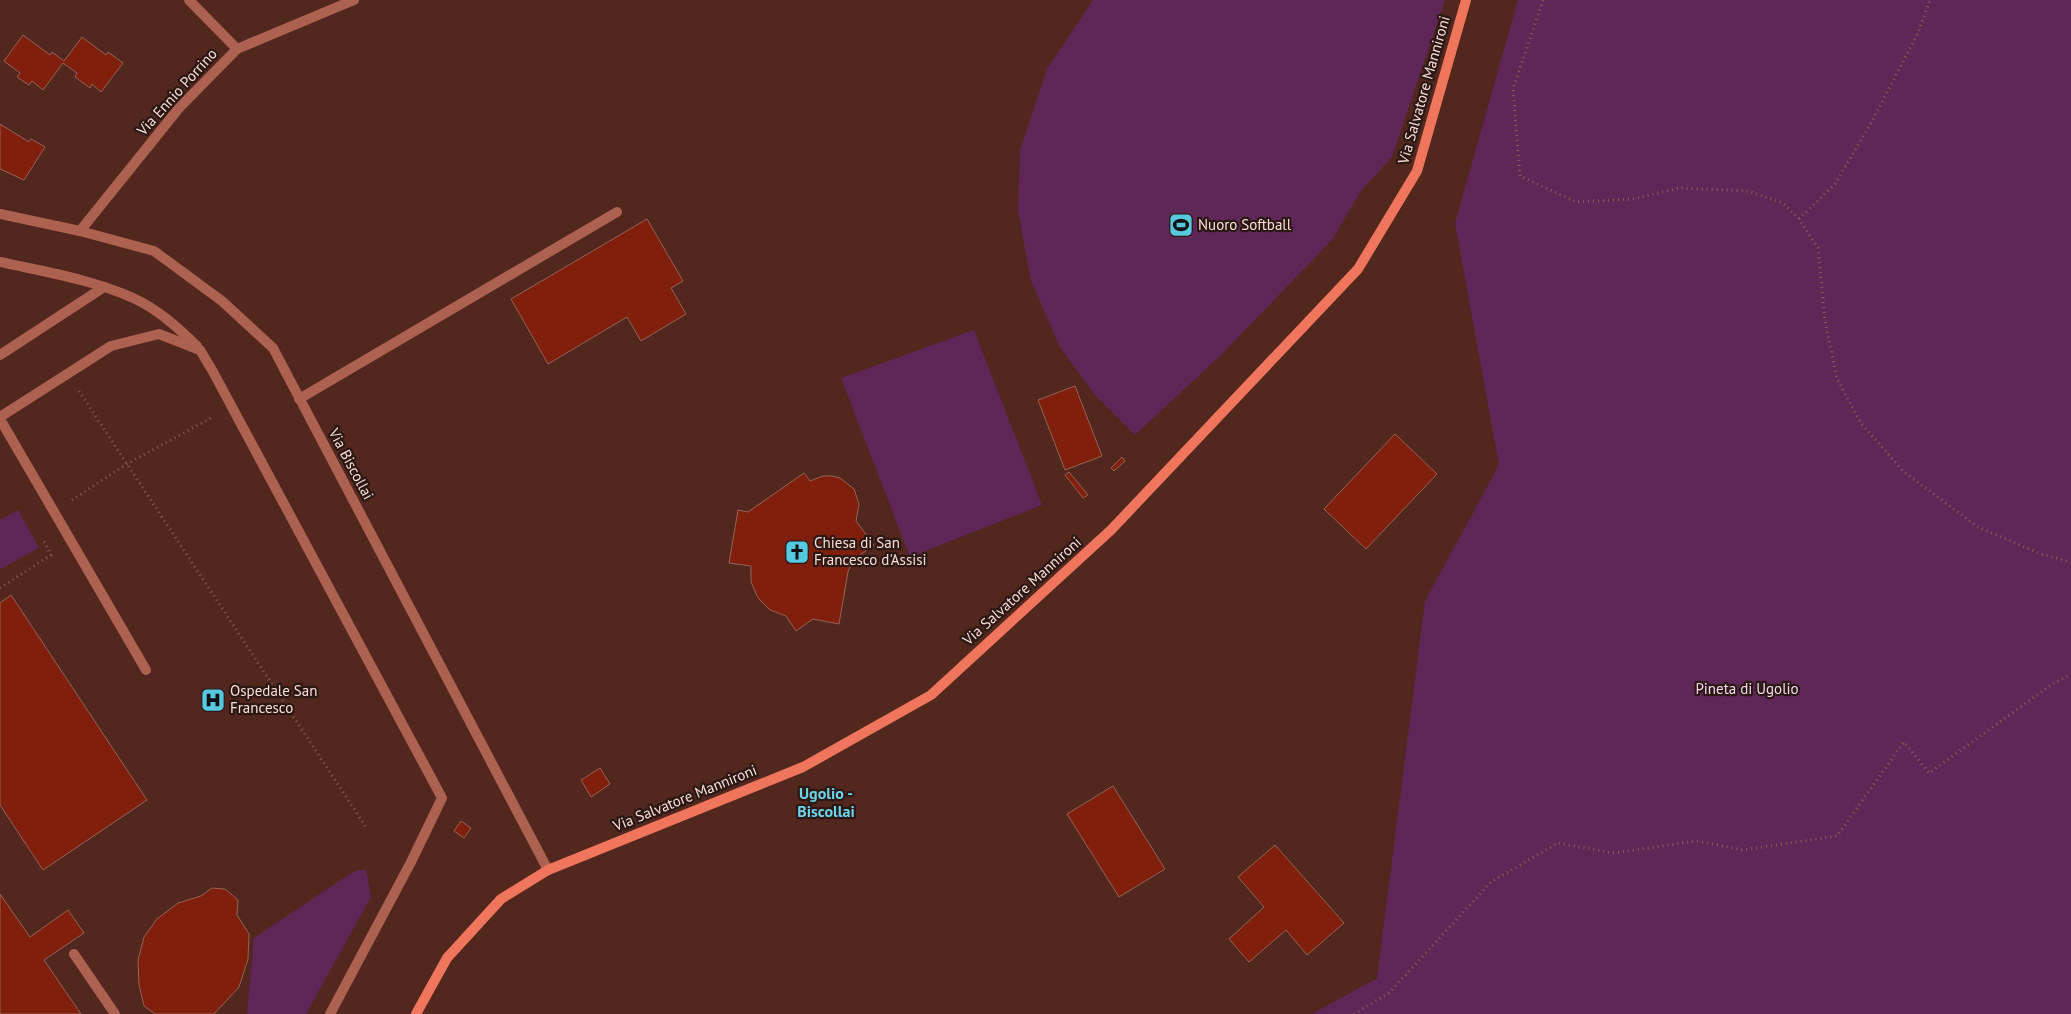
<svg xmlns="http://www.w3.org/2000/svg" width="2071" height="1014" viewBox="0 0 2071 1014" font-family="'PT Sans',sans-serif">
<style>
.green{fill:#5f2757}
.building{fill:#80200c;stroke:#956459}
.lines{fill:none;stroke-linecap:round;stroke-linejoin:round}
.path{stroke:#866057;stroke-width:3;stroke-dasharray:1 4;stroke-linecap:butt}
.lane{stroke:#ad6151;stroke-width:10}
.street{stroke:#ad6151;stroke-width:10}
.secondary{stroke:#ef765d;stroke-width:10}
.labels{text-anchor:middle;stroke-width:4.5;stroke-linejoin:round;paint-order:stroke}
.street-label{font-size:15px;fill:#fbded7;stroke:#2b1713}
.poi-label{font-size:15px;fill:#fbded7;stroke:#2b1713;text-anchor:start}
.park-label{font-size:15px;fill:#f4daef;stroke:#2b1713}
.neighbourhood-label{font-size:16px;font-weight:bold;fill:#6dd4ea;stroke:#2b1713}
</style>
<rect width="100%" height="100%" fill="#52271e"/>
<!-- green -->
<g class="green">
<polygon points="1093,0 1445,0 1392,157 1361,191 1332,240 1221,355 1135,435 1095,395 1060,347 1031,281 1018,211 1020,150 1047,69"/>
<polygon points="1518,0 2071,0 2071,1014 1312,1014 1377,978 1425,601 1499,465 1455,223"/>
<polygon points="974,330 1042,505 910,557 841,378"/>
<polygon points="18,510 39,548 0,569 0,520"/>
<polygon points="366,869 371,897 306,1014 247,1014 254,938 353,872"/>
</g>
<!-- building -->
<g class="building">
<polygon points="23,35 50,55 52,52 64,61 82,37 106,55 108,52 123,63 101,92 92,84 90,88 75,77 77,73 63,63 43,90 32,81 29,85 17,77 20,73 4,61"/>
<polygon points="0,124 29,142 31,139 45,147 24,180 0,169"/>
<polygon points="647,219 683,281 671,288 686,314 641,341 627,317 548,364 511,299"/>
<polygon points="1075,386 1102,456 1065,470 1038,400"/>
<polygon points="1395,434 1437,474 1366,549 1324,509"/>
<polygon points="1122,457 1125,461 1114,471 1111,468"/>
<polygon points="1069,472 1088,495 1083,498 1065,475"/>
<polygon points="804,473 810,481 823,476 832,476 840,478 854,489 859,504 856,521 874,545 853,560 848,572 839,624 813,619 796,631 786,616 770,610 758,598 751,582 751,566 729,563 738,510 748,512"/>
<polygon points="11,595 147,800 43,870 0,805 0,603"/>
<polygon points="600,768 610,784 591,797 581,780"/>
<polygon points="1113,786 1165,869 1119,897 1067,814"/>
<polygon points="461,821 471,828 464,838 454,831"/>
<polygon points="1275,845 1344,923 1307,955 1286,930 1249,962 1229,939 1264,907 1238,877"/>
<polygon points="212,888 225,889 238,900 237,915 249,934 248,959 239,987 214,1014 155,1014 144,1006 139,985 138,960 144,937 157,919 178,903 201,896"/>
<polygon points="0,894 30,937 68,910 84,933 44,960 81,1014 0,1014"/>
</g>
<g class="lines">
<!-- path -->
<g class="path">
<polyline points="1543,0 1513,89 1520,176 1576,202 1633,199 1679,188 1748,191 1783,203 1799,219 1818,248 1825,321 1837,379 1861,423 1903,471 1978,527 2041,554 2071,562"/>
<polyline points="1799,219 1835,184 1871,123 1918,33 1930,0"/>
<polyline points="79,391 366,827"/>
<polyline points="72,500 127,464 213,417"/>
<polyline points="0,588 51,555 44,541"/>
<polyline points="1354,1014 1389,993 1491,882 1558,843 1613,853 1697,841 1743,850 1837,836 1904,742 1929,773 2051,685 2071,674"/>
</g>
<!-- lane -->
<g class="lane">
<path d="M0,262c45,10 91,17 133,36 25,11 45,30 64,48"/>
<polyline points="0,355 104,287"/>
<polyline points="299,399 617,212"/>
<polyline points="0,417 111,346 159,334 200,350 212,370 442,798 411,862 330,1014"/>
<polyline points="0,419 146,670"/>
<polyline points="74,954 115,1014"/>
</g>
<!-- street -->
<g class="street">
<polyline points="189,0 237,49"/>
<polyline points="0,214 80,231 154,251 222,301 273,348 548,870"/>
<polyline points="80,231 179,108 237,49 354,0"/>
</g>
<!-- secondary -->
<polyline class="secondary" points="416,1014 447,958 501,899 548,870 803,767 931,695 1111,530 1358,269 1417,171 1466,0"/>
</g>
<!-- icons -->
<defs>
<g id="stadium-square" transform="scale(1.25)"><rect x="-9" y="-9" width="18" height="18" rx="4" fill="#56c9e0" stroke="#2b1713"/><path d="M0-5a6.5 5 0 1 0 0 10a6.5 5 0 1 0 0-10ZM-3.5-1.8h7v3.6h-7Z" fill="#111"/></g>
<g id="church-square" transform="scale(1.25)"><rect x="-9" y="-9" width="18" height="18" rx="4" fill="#56c9e0" stroke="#2b1713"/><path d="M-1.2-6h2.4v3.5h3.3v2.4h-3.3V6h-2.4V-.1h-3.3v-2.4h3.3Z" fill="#111"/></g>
<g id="hospital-square" transform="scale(1.25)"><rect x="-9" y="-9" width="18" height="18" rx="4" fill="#56c9e0" stroke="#2b1713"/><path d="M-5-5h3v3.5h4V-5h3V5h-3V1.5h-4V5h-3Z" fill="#111"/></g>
</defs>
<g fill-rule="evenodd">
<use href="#stadium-square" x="1181" y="225"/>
<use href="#church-square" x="797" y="552"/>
<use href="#hospital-square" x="213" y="700"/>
</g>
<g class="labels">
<!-- street labels -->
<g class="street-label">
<text transform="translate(1424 90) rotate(-74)" y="5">Via Salvatore Mannironi</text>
<text transform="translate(177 92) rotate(-48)" y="5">Via Ennio Porrino</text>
<text transform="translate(351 464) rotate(62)" y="5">Via Biscollai</text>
<text transform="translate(1022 591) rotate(-42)" y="5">Via Salvatore Mannironi</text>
<text transform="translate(685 798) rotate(-22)" y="5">Via Salvatore Mannironi</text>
</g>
<!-- poi labels -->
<g class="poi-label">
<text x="1198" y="230">Nuoro Softball</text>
<text x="814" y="548">Chiesa di San<tspan x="814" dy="17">Francesco d'Assisi</tspan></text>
<text x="230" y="696">Ospedale San<tspan x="230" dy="17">Francesco</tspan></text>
</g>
<!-- park labels -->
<g class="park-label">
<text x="1747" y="694">Pineta di Ugolio</text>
</g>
<!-- neighbourhood labels -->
<g class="neighbourhood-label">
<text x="826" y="799">Ugolio -<tspan x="826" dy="18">Biscollai</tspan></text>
</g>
</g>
</svg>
